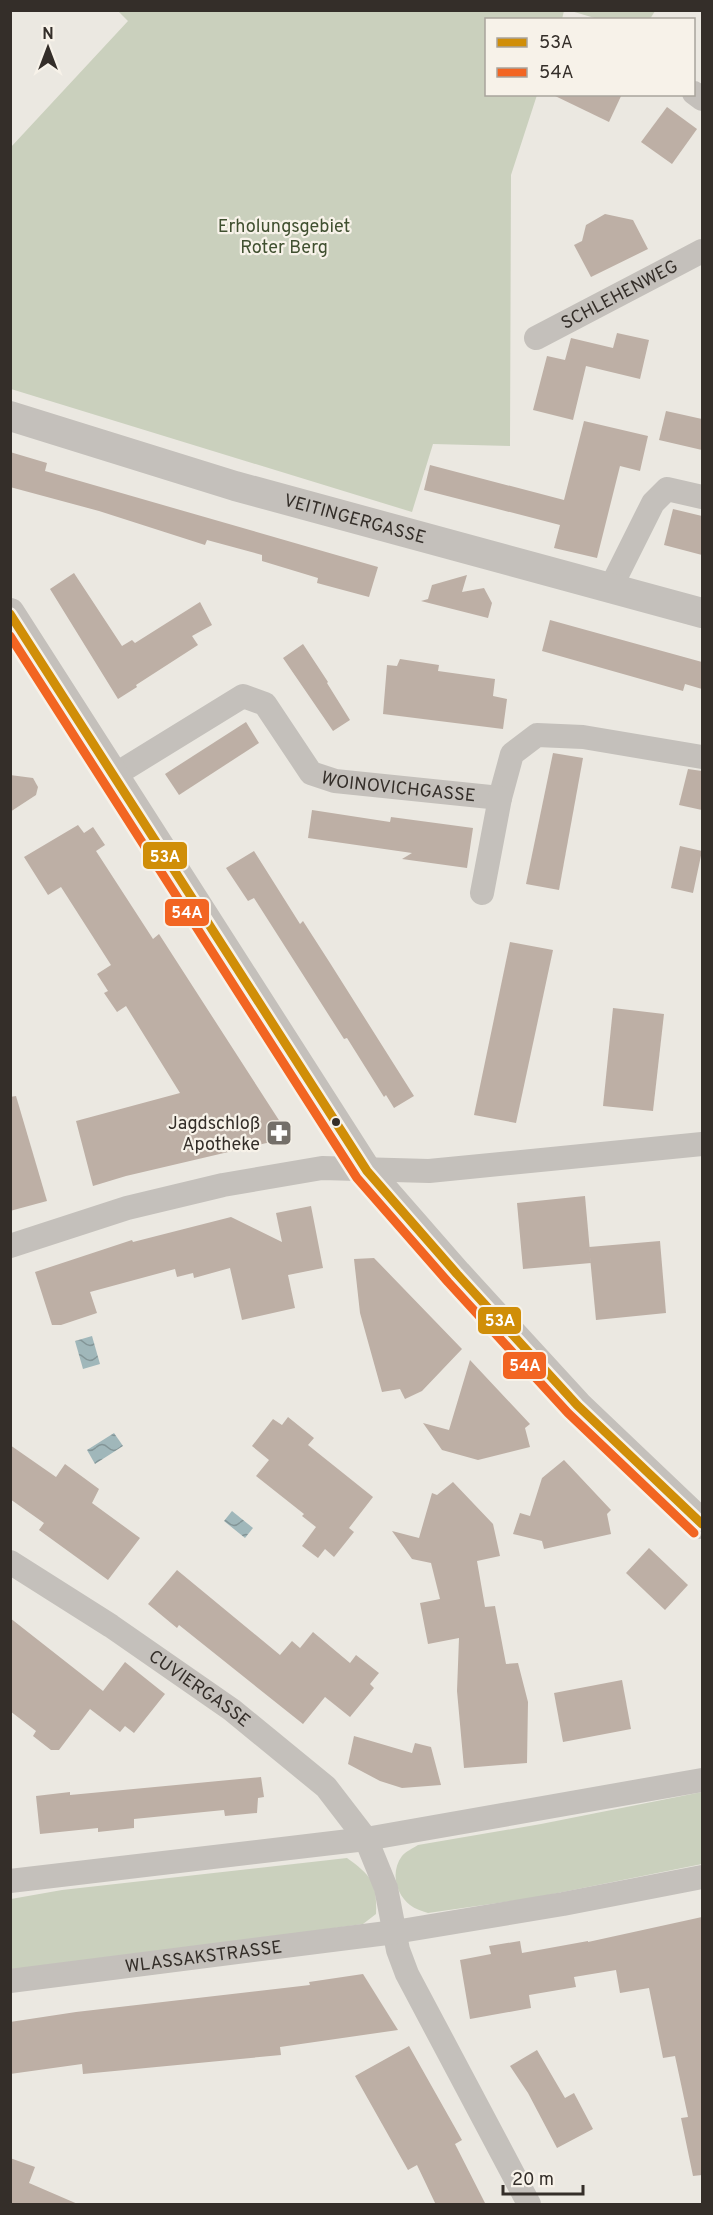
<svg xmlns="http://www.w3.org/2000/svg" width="713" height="2215" viewBox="0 0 713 2215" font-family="Overpass,sans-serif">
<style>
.green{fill:#cad0bd}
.water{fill:url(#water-waves)}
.building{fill:#bdafa5}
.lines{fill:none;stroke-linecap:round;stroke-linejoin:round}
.minor{stroke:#c4c0bb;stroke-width:24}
.tertiary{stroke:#c4c0bb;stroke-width:30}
.bus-1-casing{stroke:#f7f2e9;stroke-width:14}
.bus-2-casing{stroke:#f7f2e9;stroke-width:14}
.bus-1{stroke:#d08e08;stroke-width:9}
.bus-2{stroke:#f26522;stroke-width:9}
.bus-dot{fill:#342e29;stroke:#f7f2e9;stroke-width:2}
.labels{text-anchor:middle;stroke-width:4.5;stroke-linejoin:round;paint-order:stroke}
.park-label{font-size:18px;fill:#405030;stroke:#f7f2e9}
.street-label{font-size:18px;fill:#342e29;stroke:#f7f2e9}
.poi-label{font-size:18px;fill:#342e29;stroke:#f7f2e9;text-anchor:end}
.line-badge{stroke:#f7f2e9;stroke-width:2}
.badge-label{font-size:16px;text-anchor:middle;font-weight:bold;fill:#fff}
</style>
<defs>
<pattern id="water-waves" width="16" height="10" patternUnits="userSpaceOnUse" patternTransform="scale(1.5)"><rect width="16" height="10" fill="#a0b7ba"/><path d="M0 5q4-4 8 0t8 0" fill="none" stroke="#839597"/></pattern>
</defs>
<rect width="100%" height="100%" fill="#ebe8e1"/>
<!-- green -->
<g class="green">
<polygon points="118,11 564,11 562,19 486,20 486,94 537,95 511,175 510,446 433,444 412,512 11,389 11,147 128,21"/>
<polygon points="571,11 655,10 655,11 650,19 598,19"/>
<path d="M702,1792v72l-169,34 -105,15c-6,-2 -13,-4 -18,-8 -14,-11 -20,-33 -8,-49 3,-4 11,-8 16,-11l123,-21z"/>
<path d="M347,1858c25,18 30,25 29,56l-13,10 -352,50v-75l51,-9z"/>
</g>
<!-- water -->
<g class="water">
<polygon points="92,1336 100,1364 83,1369 75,1341"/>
<polygon points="114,1433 123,1446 95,1464 87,1450"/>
<polygon points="232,1511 253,1528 245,1538 224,1521"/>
</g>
<!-- building -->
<g class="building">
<polygon points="551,94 622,94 609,122"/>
<polygon points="667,107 697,129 672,164 641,142"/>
<polygon points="605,214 633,220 648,249 591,277 574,245 582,241 586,225"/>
<polygon points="617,333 649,340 640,379 586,366 573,420 533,410 547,356 565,360 571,338 613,348"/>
<polygon points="666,411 702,419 702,450 659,440"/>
<polygon points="584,421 648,436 640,471 620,466 597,558 554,548 560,525 424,490 430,465 564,500"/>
<polygon points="10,452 47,463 45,471 378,567 369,597 317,583 318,578 262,561 262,555 207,540 205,545 99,511 10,487"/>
<polygon points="673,509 702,516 702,555 664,545"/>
<polygon points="74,573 122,646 132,640 135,643 200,602 212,625 192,636 198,645 136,685 137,687 118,699 50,589"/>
<polygon points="467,575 462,592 484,588 492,603 488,618 421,601 428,599 432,585"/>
<polygon points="550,620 702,662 702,689 685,684 683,691 542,651"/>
<polygon points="303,644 328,682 327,683 350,720 333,731 283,658"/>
<polygon points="400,659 439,665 438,671 495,679 493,696 507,699 503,729 383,714 387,665 397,666"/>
<polygon points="246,722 259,743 179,795 165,774"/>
<polygon points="553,753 583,758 559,890 526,884"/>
<polygon points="688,769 702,771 702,810 679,805"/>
<polygon points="10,775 33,778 38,787 36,795 10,812"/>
<polygon points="312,810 390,822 391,817 473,828 467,868 402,859 412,853 308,838"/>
<polygon points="78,825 84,833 93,827 105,845 96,851 153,939 159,934 284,1128 279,1140 126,1176 93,1186 76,1121 180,1093 126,1006 117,1012 104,993 108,991 97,974 111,965 61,887 48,895 24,857"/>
<polygon points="680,846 702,851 693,893 671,888"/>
<polygon points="254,851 300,924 303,921 330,963 414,1096 394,1108 386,1095 384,1097 347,1038 344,1039 254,898 248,901 226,868"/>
<polygon points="510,942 553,950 516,1123 474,1115"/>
<polygon points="613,1008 664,1014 653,1111 603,1106"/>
<polygon points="16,1096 47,1201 10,1211 10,1097"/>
<polygon points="585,1196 591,1263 523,1269 517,1203"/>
<polygon points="311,1206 323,1268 288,1275 295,1308 242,1320 230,1268 194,1278 193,1273 177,1277 175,1269 90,1292 97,1313 61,1325 52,1325 35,1272 132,1240 133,1242 231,1217 282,1242 276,1213"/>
<polygon points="660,1241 666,1313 596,1320 589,1247"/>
<polygon points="374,1258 462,1349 422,1391 405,1399 400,1389 382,1392 360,1313 354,1259"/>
<polygon points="470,1360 530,1424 525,1428 530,1447 478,1460 442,1450 423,1423 449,1430"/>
<polygon points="288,1417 314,1438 308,1445 373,1497 349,1528 354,1532 334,1557 325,1549 318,1558 302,1546 316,1527 302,1516 304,1514 256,1476 269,1460 252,1446 273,1419 282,1425"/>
<polygon points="10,1445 56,1477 65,1464 99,1489 92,1503 140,1538 108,1580 39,1530 44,1523 10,1499"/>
<polygon points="564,1460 611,1510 607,1514 611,1534 544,1549 542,1541 513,1534 520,1513 530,1516 542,1478"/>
<polygon points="453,1482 493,1524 500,1556 477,1561 485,1607 495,1606 506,1664 518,1663 528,1702 527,1763 464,1768 457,1691 459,1638 428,1644 420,1603 440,1599 431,1563 412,1559 392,1531 419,1538 432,1493 437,1495"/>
<polygon points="649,1548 688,1585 665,1610 626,1573"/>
<polygon points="177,1570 280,1655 292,1641 300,1648 313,1632 350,1663 356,1655 379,1673 370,1684 374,1688 350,1717 325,1697 303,1724 179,1625 177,1628 148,1604"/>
<polygon points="10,1618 103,1691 125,1662 165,1694 134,1733 125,1726 120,1732 90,1709 59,1750 51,1750 33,1736 36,1731 10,1711"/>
<polygon points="622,1680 631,1729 563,1742 554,1693"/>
<polygon points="354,1736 412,1753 415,1743 431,1747 441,1785 402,1788 380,1781 348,1764"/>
<polygon points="261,1777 264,1797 258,1798 257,1813 225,1816 224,1810 134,1819 134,1828 98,1832 98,1828 40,1834 36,1796 70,1792 70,1795"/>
<polygon points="702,1917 702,2175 693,2176 681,2118 688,2117 675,2056 663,2058 649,1988 620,1993 616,1970 574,1977 576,1987 529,1995 531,2008 470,2019 460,1960 491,1954 489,1946 520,1941 522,1953 588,1941 588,1942"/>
<polygon points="363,1974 398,2030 280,2047 281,2055 83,2074 82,2064 10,2074 10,2022 76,2012 310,1985 309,1982"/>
<polygon points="409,2046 462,2140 455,2144 486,2205 436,2205 417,2165 408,2170 355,2076"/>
<polygon points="537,2050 565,2098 574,2093 593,2129 557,2148 528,2093 510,2066"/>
<polygon points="10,2158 35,2167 29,2183 80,2205 10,2205"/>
</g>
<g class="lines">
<!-- minor -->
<g class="minor">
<polyline points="694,93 702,99"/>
<path id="s1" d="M536,338l166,-87"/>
<polyline points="610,589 653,503 667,489 702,497"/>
<path id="s2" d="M113,776l130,-80 22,8 46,69 24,8 165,17 12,-44 25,-19 46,2 119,20"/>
<polyline points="482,893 500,798"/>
<polyline points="10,1246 127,1208 223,1185 322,1168 429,1171 702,1144"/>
<path id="s3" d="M10,1562l101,64 121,84 94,77 40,52 20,49 12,62 9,24 122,230"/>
<polyline points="10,1881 366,1839 702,1780"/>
<path id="s4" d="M10,1981l385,-49 168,-28 139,-27"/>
</g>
<!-- tertiary -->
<g class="tertiary">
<path id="s5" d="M10,416l225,70 467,127"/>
<polyline points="10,613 367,1171 457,1274 577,1405 702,1524"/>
</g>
<!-- bus-1 casing -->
<g class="bus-1-casing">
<polyline id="bus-1" points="10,614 367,1171 457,1274 577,1405 702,1524"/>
</g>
<!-- bus-2 casing -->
<g class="bus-2-casing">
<polyline id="bus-2" points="10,636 357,1178 448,1282 568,1413 694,1533"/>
</g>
<!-- bus-1 -->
<use href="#bus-1" class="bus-1"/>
<!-- bus-2 -->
<use href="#bus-2" class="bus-2"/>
</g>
<!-- icons -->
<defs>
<g id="pharmacy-square" transform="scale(1.35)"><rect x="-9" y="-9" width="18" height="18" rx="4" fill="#746f69" stroke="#f7f2e9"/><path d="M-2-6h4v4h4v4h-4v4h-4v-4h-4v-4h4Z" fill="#fff"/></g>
</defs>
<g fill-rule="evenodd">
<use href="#pharmacy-square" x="279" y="1133"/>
</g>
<!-- markers -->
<circle class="bus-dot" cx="336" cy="1122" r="5"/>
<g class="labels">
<!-- park labels -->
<g class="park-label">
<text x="284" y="232">Erholungsgebiet<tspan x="284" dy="21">Roter Berg</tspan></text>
</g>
<!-- street labels -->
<g class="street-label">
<text dy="6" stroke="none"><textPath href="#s1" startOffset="94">SCHLEHENWEG</textPath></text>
<text dy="6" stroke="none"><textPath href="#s5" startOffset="360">VEITINGERGASSE</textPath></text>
<text dy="6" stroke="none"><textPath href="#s2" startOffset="348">WOINOVICHGASSE</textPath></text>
<text dy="6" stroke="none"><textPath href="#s3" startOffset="228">CUVIERGASSE</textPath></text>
<text dy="6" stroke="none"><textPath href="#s4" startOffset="195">WLASSAKSTRASSE</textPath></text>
</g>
<!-- poi labels -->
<g class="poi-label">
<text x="260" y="1129">Jagdschloß<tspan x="260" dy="21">Apotheke</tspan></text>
</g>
</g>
<g class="line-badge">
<rect x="142" y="841" width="46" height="29" rx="6" fill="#d08e08"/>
<rect x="164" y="898" width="46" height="29" rx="6" fill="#f26522"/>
<rect x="477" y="1306" width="45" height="29" rx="6" fill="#d08e08"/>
<rect x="502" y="1351" width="45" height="29" rx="6" fill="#f26522"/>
</g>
<g class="badge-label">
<text x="165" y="862">53A</text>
<text x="187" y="918">54A</text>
<text x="500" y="1326">53A</text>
<text x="525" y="1371">54A</text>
</g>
<!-- border -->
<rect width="713" height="2215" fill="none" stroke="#342e29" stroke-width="24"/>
<!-- legend -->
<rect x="485" y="18" width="210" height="78" fill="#f7f2e9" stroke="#a9a49c" stroke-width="1.5"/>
<rect x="497" y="38" width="30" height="9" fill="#d08e08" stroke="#a9a49c" stroke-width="1.5"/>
<text x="539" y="48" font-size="18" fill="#342e29">53A</text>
<rect x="497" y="68" width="30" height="9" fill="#f26522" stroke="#a9a49c" stroke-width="1.5"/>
<text x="539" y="78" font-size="18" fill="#342e29">54A</text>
<!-- north arrow -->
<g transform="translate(48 48)" stroke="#f7f2e9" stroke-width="4.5" paint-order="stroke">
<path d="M0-4.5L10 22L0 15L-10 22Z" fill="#342e29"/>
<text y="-9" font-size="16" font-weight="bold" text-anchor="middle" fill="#342e29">N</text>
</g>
<!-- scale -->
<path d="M503 2185v9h80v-9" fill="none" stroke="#342e29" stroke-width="3"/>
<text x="512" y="2185" font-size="18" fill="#342e29" stroke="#f7f2e9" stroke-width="4.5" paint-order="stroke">20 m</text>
</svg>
